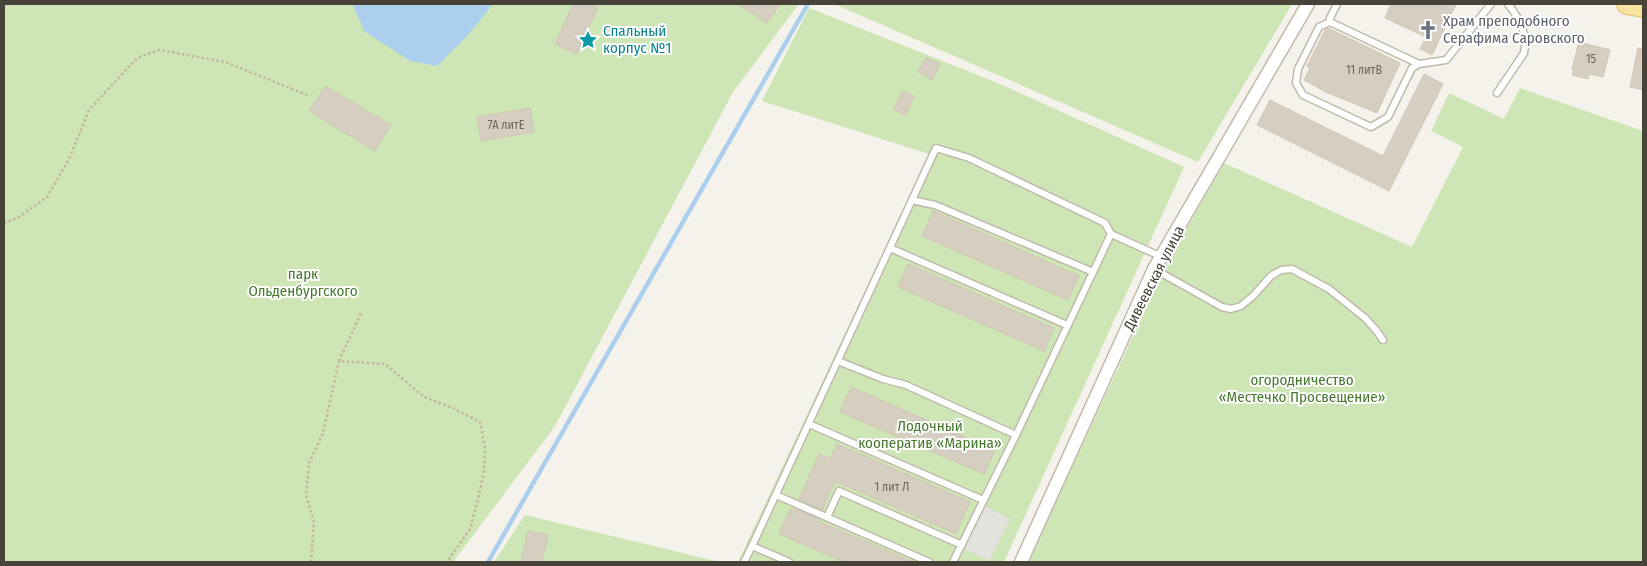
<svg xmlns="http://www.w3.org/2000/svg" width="1647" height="566" viewBox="0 0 1647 566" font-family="'Fira Sans Condensed',sans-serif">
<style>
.green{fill:#cee6b6}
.parking{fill:#e3e2df}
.water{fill:#abcfed}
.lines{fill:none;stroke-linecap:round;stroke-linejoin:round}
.stream{stroke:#abcfed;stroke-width:4.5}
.building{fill:#d6cec0;stroke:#d0c6b4}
.lane-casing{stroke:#c0baad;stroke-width:9}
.street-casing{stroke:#c0baad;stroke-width:15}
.primary-casing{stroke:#dec26f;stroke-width:22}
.path{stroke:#c1b69f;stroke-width:2.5;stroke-dasharray:2.5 2.5;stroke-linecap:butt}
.lane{stroke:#fff;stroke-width:6}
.street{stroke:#fff;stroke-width:12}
.primary{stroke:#f9e49f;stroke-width:20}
.labels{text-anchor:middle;stroke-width:4;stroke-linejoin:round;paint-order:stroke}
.number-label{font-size:12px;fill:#6c665b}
.worship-label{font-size:15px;fill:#5b616d;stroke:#fff;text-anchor:start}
.culture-label{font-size:15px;fill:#0d838f;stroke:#fff;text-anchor:start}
.park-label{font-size:15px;fill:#46782e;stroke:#fff}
.street-label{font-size:15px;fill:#484339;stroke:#fff}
</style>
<rect width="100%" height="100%" fill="#f4f2eb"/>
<!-- green -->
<g class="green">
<polygon points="4,4 799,4 733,92 555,426 453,562 4,562"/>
<polygon points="834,4 1292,4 1198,162"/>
<polygon points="809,8 993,81 1184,167 1004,562 738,562 929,154 762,101"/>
<polygon points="1520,88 1643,131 1643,562 1028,562 1167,263 1224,163 1412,247 1463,147 1431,131 1449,93 1504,119"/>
<polygon points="525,515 720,562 494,562"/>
</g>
<!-- parking -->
<polygon class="parking" points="981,504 1010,519 989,561 961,547"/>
<!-- water -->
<polygon class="water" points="353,4 493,4 468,35 437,66 410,61 364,31 353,5"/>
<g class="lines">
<!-- stream -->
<polyline class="stream" points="488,562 808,4"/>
</g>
<!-- building -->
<g class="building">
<polygon points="573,4 590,4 598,7 577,54 555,44"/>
<polygon points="738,4 780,4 767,23"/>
<polygon points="1391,4 1456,4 1432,55 1420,49 1426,37 1385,18"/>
<polygon points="1328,28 1400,63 1377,113 1326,92 1304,80 1310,68 1307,66 1325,30"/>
<polygon points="1579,42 1610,50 1603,77 1589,74 1588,79 1572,75 1574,69 1572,69"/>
<polygon points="1638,48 1643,49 1643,90 1630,87"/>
<polygon points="926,57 940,64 932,80 918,72"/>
<polygon points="1424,74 1443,84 1389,191 1257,125 1270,100 1383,156"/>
<polygon points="325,86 391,125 375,151 309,111"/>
<polygon points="902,91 914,96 906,115 894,110"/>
<polygon points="530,108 534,132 481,141 477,117"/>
<polygon points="933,211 1079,276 1068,300 922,236"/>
<polygon points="908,264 1054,328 1044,351 898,287"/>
<polygon points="851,387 995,450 984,474 840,412"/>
<polygon points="837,444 970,502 956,534 835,481 822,510 799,499 819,454 830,459"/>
<polygon points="790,509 794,510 795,509 818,519 818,521 913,562 844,562 779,534"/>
<polygon points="528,531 548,535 542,562 521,562"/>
</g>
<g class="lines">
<!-- lane casing -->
<g class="lane-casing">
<g id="lane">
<polyline points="1337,4 1330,18 1330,22 1419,64"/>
<polyline points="1330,22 1319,27 1298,69 1296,83 1303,95 1371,127 1388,117 1412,68 1419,64 1446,60 1491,4"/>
<path d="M1497,93l27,-40c4,-19 -4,-34 -16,-49"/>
<polyline points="912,200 935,205 1093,272"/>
<polyline points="890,248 1067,325"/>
<polyline points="1154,269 1222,307 1231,309 1241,306 1253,296 1271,276 1281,270 1292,269 1329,289 1365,318 1376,330 1383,340"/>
<polyline points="838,361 883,379 906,385 1016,435"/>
<polyline points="809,424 983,500"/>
<polyline points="776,495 929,562"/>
<polyline points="827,517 839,491 962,545"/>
<polyline points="752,546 789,562"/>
<polyline points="744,562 752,546 936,148 969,158 1105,223 1111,234"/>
<polyline points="953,562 1016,435 1111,234 1162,257"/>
</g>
</g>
<!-- street casing -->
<g class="street-casing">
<polyline id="street" points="1021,562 1154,269 1308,4"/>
</g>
<!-- primary casing -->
<g class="primary-casing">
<polyline id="primary" points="1627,4 1643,7"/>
</g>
<!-- path -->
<g class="path">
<polyline points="4,223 19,217 47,197 69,159 89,110 137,58 159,50 225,62 310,96"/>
<polyline points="339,361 362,311"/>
<polyline points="311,562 314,523 306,495 309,463 323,433 339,361 385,364 424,397 453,408 480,422 485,448 484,471 478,499 470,529 447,562"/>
</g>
<!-- lane -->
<use href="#lane" class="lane"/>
<!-- street -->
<use href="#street" class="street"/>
<!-- primary -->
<use href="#primary" class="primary"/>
</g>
<!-- icons -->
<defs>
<g id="church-bare" transform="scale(1.5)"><path d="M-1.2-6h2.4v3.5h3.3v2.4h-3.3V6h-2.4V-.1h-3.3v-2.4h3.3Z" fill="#6b7280" stroke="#fff" stroke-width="2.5" paint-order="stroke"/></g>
<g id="sight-bare" transform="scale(1.5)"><path d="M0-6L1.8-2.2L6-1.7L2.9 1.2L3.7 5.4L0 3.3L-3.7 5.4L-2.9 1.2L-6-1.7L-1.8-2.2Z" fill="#0f9aa8" stroke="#fff" stroke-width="2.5" paint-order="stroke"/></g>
</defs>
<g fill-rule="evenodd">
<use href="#church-bare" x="1428" y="30"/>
<use href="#sight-bare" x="588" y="40"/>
</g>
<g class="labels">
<!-- number labels -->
<g class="number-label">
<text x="1591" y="63">15</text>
<text x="1364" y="74">11 литВ</text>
<text x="506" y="129">7А литЕ</text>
<text x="892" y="491">1 лит Л</text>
</g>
<!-- worship labels -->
<g class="worship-label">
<text x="1443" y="26">Храм преподобного<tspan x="1443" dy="17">Серафима Саровского</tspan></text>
</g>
<!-- culture labels -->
<g class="culture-label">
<text x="603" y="36">Спальный<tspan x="603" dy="17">корпус №1</tspan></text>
</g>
<!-- park labels -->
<g class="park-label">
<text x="303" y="279">парк<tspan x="303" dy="17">Ольденбургского</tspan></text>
<text x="1302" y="385">огородничество<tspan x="1302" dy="17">«Местечко Просвещение»</tspan></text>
<text x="930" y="431">Лодочный<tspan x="930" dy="17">кооператив «Марина»</tspan></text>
</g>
<!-- street labels -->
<g class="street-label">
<text transform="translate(1154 278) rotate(-63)" y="5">Дивеевская улица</text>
</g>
</g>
<!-- border -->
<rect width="1647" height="566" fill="none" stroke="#484339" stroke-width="10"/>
</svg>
